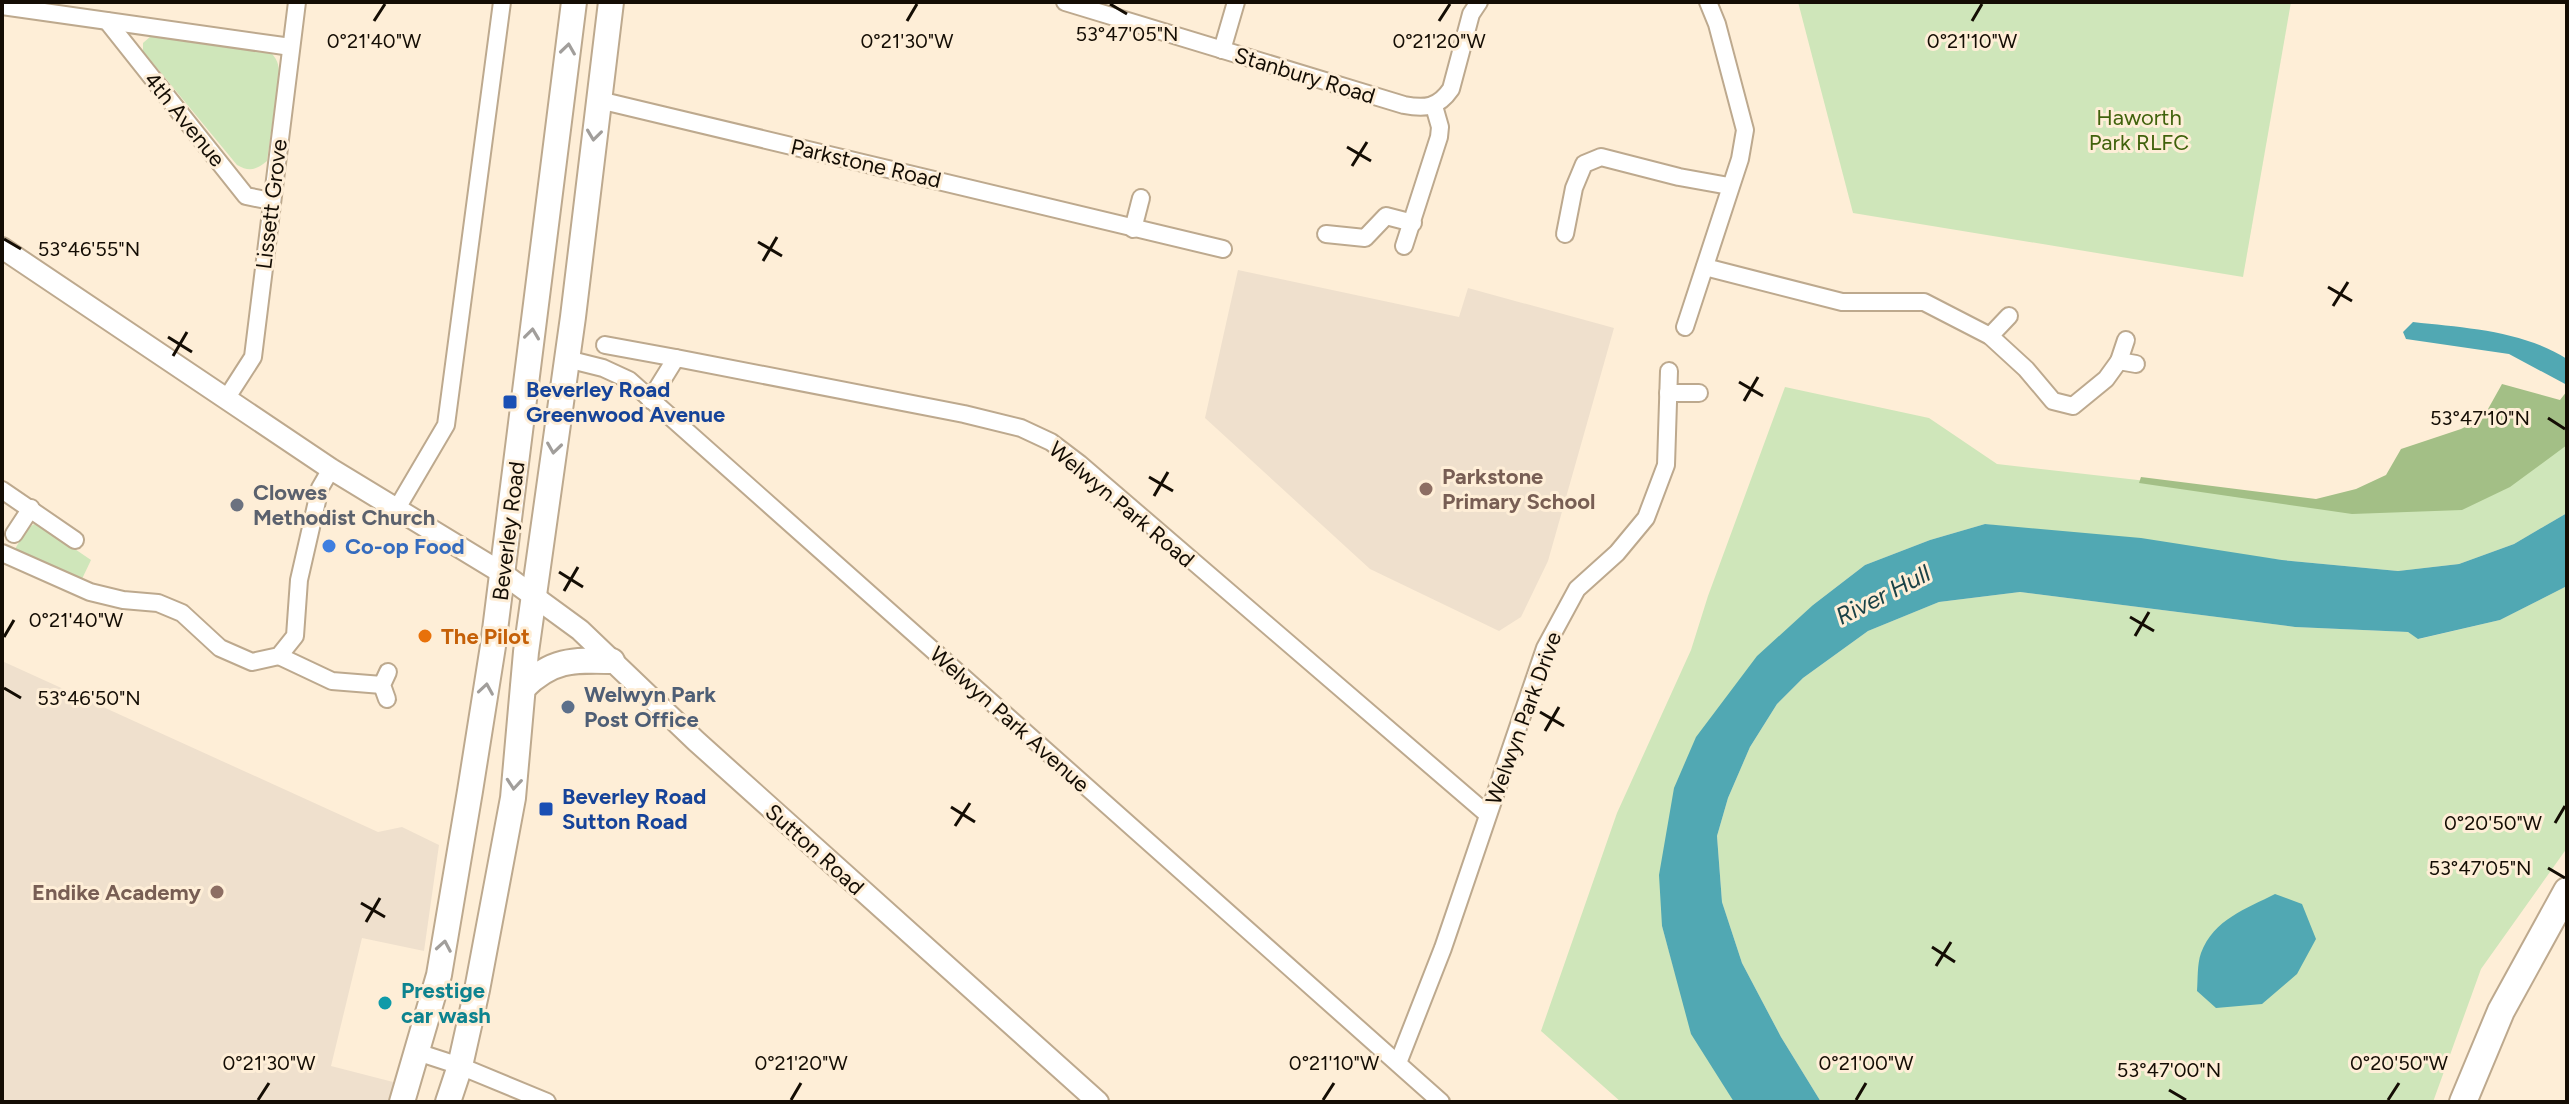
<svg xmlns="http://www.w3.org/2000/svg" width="2569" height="1104" viewBox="0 0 2569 1104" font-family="Figtree,sans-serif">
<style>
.education{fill:#efe0cd}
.green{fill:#cfe6ba}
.forest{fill:#a3bf86}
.water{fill:#51a8b3}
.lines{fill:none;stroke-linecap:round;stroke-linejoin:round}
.minor-casing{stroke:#bda98e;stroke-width:20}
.tertiary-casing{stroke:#bda98e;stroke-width:24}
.primary-casing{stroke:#bda98e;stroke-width:28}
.trunk-casing{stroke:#bda98e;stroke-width:30}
.minor{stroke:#fff;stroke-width:16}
.tertiary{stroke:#fff;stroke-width:20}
.primary{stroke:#fff;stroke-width:24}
.trunk{stroke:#fff;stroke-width:26}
.oneway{stroke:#a19e9b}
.ticks{fill:none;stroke:#140d04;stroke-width:3}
.transit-dot{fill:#1a4fb4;stroke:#feeed7;stroke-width:3}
.education-dot{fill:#8d6e63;stroke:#feeed7;stroke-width:3}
.worship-dot{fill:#6b7280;stroke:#feeed7;stroke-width:3}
.shop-dot{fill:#3f7fe0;stroke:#feeed7;stroke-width:3}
.food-dot{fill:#e8710a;stroke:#feeed7;stroke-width:3}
.service-dot{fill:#5c6f8a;stroke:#feeed7;stroke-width:3}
.culture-dot{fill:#0f9aa8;stroke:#feeed7;stroke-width:3}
.labels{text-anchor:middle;stroke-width:6;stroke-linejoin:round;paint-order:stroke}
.street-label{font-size:22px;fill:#140d04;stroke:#feeed7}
.park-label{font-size:22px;fill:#40620c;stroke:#feeed7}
.transit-label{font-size:22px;font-weight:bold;fill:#164399;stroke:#feeed7;text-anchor:start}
.education-label{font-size:22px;font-weight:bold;fill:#785e54;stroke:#feeed7;text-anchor:start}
.worship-label{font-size:22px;font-weight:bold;fill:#5b616d;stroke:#feeed7;text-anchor:start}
.shop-label{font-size:22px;font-weight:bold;fill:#366cbe;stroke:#feeed7;text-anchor:start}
.food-label{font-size:22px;font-weight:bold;fill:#c56008;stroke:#feeed7;text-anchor:start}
.service-label{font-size:22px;font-weight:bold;fill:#4e5e75;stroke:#feeed7;text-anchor:start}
.culture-label{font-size:22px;font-weight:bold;fill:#0d838f;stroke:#feeed7;text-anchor:start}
.water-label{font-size:24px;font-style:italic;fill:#1a4247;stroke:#feeed7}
.ticks-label{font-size:20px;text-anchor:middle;fill:#140d04;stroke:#feeed7;stroke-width:6;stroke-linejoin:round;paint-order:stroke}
</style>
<rect width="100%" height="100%" fill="#feeed7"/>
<!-- education -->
<g class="education">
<polygon points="1238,270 1459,317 1468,288 1614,328 1548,561 1521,617 1499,631 1370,569 1205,418"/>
<polygon points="2,661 378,832 402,827 439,845 424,951 362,938 331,1066 397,1083 390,1102 2,1102"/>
</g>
<!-- green -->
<g class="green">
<polygon points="1798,2 2291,2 2243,277 1853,213"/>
<path d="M151,36l118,15c8,7 10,13 10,24l-12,86c-11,9 -18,11 -30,4l-94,-114v-8z"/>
<polygon points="1785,387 1929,418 1997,464 2340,503 2567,420 2567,513 2514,544 2459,564 2398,571 2282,560 1985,524 1930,540 1865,565 1813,605 1662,926 1675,973 1734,1102 1621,1102 1541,1031 1617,813 1691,650 1708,596"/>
<polygon points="34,524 41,526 91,560 81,581 15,549 26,530"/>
<polygon points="2567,586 2567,848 2481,969 2433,1102 1821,1102 1781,1037 1742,963 1722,902 1717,836 1728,798 1750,747 1777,704 1803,678 1868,631 1939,602 2020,592 2295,627 2408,632 2419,639 2500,620"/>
</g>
<!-- forest -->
<polygon class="forest" points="2502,384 2560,400 2567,391 2567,445 2510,487 2462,510 2352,514 2139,483 2141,477 2316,499 2356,489 2386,475 2401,449 2461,429 2483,418"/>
<!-- water -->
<g class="water">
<path d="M2413,322c52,6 108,8 154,37v26l-58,-31 -103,-15 -3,-7z"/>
<polygon points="2567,513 2567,586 2500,620 2418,639 2408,632 2295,627 2020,592 1939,602 1868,631 1803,678 1777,704 1750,747 1728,798 1717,836 1722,902 1742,963 1781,1037 1821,1102 1734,1102 1691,1034 1662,926 1659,875 1674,788 1696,737 1757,656 1813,605 1865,565 1930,540 1985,524 2141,538 2282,560 2398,571 2459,564 2514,544"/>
<path d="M2275,894l27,10 14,35 -19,35 -35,30 -46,4 -19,-17c1,-12 0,-27 4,-38 13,-34 45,-44 74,-59z"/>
</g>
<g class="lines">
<!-- minor casing -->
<g class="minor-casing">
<g id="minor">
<path d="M1065,2l339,103c21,4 34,3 47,-16l20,-75 8,-12"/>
<polyline points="2,6 291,47"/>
<polyline points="107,21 246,196 271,201"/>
<polyline points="1222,50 1236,2"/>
<polyline points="599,100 1223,249"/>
<polyline points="1133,229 1141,198"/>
<polyline points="1326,234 1365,238 1386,216 1413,223"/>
<polyline points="1565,234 1574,188 1584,164 1601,157 1679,177 1729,186"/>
<polyline points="1404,246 1439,137 1440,127 1434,106"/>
<polyline points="1705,267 1842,302 1924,302 1990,336 2026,369 2053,401 2073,406 2106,379 2119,361"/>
<polyline points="1685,327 1740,159 1745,130 1717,24 1708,2"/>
<polyline points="1990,336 2009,316"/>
<polyline points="2126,340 2119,361 2136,364"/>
<polyline points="605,345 676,358"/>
<polyline points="567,359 603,368 629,380 1441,1102"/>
<polyline points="1668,393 1699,393"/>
<polyline points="226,399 253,357 297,2"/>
<polyline points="650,400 676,358 964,414 1021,428 1051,442 1080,464 1487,814"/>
<polyline points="2,490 75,540"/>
<polyline points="396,510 446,425 502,2"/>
<polyline points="14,534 31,508"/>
<polyline points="2,553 90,592 123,600 158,603 182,613 220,648 252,662 279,656 295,636 299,580 320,488 331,469"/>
<polyline points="279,656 332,681 382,685"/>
<polyline points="387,699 382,685 388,672"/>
<polyline points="417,1052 460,1066 547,1102"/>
<polyline points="1398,1063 1443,948 1545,648 1577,589 1617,553 1646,518 1666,465 1669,371"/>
</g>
</g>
<!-- tertiary casing -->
<g class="tertiary-casing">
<polyline id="tertiary" points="2,248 331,469 502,573 580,630 696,741 1098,1102"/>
</g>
<!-- primary casing -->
<g class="primary-casing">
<g id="primary">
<path d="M523,688c29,-29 50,-28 89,-27"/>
<polyline points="402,1102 439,975 470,791 493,646 574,2"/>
<polyline points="448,1102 460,1066 477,990 513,798 526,652 573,317 611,2"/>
</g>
</g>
<!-- trunk casing -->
<g class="trunk-casing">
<polyline id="trunk" points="2463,1102 2501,1011 2567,891"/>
</g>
<!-- minor -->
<use href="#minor" class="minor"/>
<!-- tertiary -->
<use href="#tertiary" class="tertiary"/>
<!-- primary -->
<use href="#primary" class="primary"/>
<!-- trunk -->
<use href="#trunk" class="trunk"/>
</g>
<!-- one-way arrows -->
<defs><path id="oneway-chevron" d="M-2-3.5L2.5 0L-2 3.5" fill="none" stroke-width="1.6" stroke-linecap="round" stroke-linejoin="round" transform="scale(2)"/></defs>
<g class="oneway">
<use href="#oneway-chevron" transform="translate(568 49) rotate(-82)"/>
<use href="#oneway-chevron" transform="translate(594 135) rotate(97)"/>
<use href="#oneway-chevron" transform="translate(532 334) rotate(-83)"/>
<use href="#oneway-chevron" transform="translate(554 448) rotate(98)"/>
<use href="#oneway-chevron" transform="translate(486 689) rotate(-81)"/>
<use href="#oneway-chevron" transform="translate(514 784) rotate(95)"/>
<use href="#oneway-chevron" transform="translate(444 946) rotate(-80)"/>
</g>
<!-- ticks -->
<path class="ticks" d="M1110,4l17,10M374,21l11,-17M907,21l10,-17M1439,21l11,-17M1972,21l10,-17M1347,147l24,14M1352,166l15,-24M4,239l17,10M758,242l24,14M763,261l14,-24M2328,287l24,14M2333,306l15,-24M168,337l24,15M173,356l14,-24M1739,382l24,14M1744,401l14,-24M2548,418l17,11M1149,477l24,14M1154,496l14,-24M559,572l24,15M564,591l14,-24M2130,617l24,14M2135,636l14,-24M4,637l10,-17M4,688l17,10M1540,712l24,14M1545,731l14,-24M951,807l24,15M2555,823l10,-17M955,826l15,-23M2548,868l17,10M361,903l24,14M366,922l14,-24M1932,947l23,15M1936,966l15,-24M2169,1090l17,10M258,1100l11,-17M791,1100l10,-17M1323,1100l11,-17M1856,1100l10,-17M2388,1100l11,-17"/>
<!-- markers -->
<g class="transit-dot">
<rect x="502" y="394" width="16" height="16" rx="4"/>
<rect x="538" y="801" width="16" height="16" rx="4"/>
</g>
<g class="education-dot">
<circle cx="1426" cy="489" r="8"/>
<circle cx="217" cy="892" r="8"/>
</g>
<circle class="worship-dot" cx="237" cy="505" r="8"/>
<circle class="shop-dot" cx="329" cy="546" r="8"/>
<circle class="food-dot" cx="425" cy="636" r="8"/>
<circle class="service-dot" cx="568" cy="707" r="8"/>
<circle class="culture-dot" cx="385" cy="1003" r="8"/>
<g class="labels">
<!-- street labels -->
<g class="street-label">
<text transform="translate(1305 75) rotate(17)" y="8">Stanbury Road</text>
<text transform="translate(185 119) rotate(51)" y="8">4th Avenue</text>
<text transform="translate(866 163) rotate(13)" y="8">Parkstone Road</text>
<text transform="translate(271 204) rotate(-83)" y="8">Lissett Grove</text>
<text transform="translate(1122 504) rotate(40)" y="8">Welwyn Park Road</text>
<text transform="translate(508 531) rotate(-83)" y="8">Beverley Road</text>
<text transform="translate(1523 718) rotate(-70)" y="8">Welwyn Park Drive</text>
<text transform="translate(1010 719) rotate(42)" y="8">Welwyn Park Avenue</text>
<text transform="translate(815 849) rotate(42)" y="8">Sutton Road</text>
</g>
<!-- park labels -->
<g class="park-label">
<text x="2139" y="125">Haworth<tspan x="2139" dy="25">Park RLFC</tspan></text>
</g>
<!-- transit labels -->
<g class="transit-label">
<text x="526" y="397">Beverley Road<tspan x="526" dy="25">Greenwood Avenue</tspan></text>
<text x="562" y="804">Beverley Road<tspan x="562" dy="25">Sutton Road</tspan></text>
</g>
<!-- education labels -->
<g class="education-label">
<text x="1442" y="484">Parkstone<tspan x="1442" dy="25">Primary School</tspan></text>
<text x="201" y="900" text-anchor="end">Endike Academy</text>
</g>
<!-- worship labels -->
<g class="worship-label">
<text x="253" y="500">Clowes<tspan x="253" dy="25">Methodist Church</tspan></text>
</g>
<!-- shop labels -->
<g class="shop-label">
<text x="345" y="554">Co-op Food</text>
</g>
<!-- food labels -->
<g class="food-label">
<text x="441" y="644">The Pilot</text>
</g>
<!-- service labels -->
<g class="service-label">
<text x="584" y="702">Welwyn Park<tspan x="584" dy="25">Post Office</tspan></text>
</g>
<!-- culture labels -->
<g class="culture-label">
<text x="401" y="998">Prestige<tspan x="401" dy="25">car wash</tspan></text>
</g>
<!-- water labels -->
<g class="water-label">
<text transform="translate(1883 595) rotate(-27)" y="8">River Hull</text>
</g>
</g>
<g class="ticks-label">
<text x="1127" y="41">53°47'05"N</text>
<text x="374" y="48">0°21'40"W</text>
<text x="907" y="48">0°21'30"W</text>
<text x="1439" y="48">0°21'20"W</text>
<text x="1972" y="48">0°21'10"W</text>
<text x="89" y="256">53°46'55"N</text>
<text x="2480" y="425">53°47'10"N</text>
<text x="76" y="627">0°21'40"W</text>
<text x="89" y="705">53°46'50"N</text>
<text x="2493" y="830">0°20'50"W</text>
<text x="2480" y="875">53°47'05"N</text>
<text x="269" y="1070">0°21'30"W</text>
<text x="801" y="1070">0°21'20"W</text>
<text x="1334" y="1070">0°21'10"W</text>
<text x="1866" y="1070">0°21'00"W</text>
<text x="2399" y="1070">0°20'50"W</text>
<text x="2169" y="1077">53°47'00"N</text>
</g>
<!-- border -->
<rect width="2569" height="1104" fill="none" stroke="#140d04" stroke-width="8"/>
</svg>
